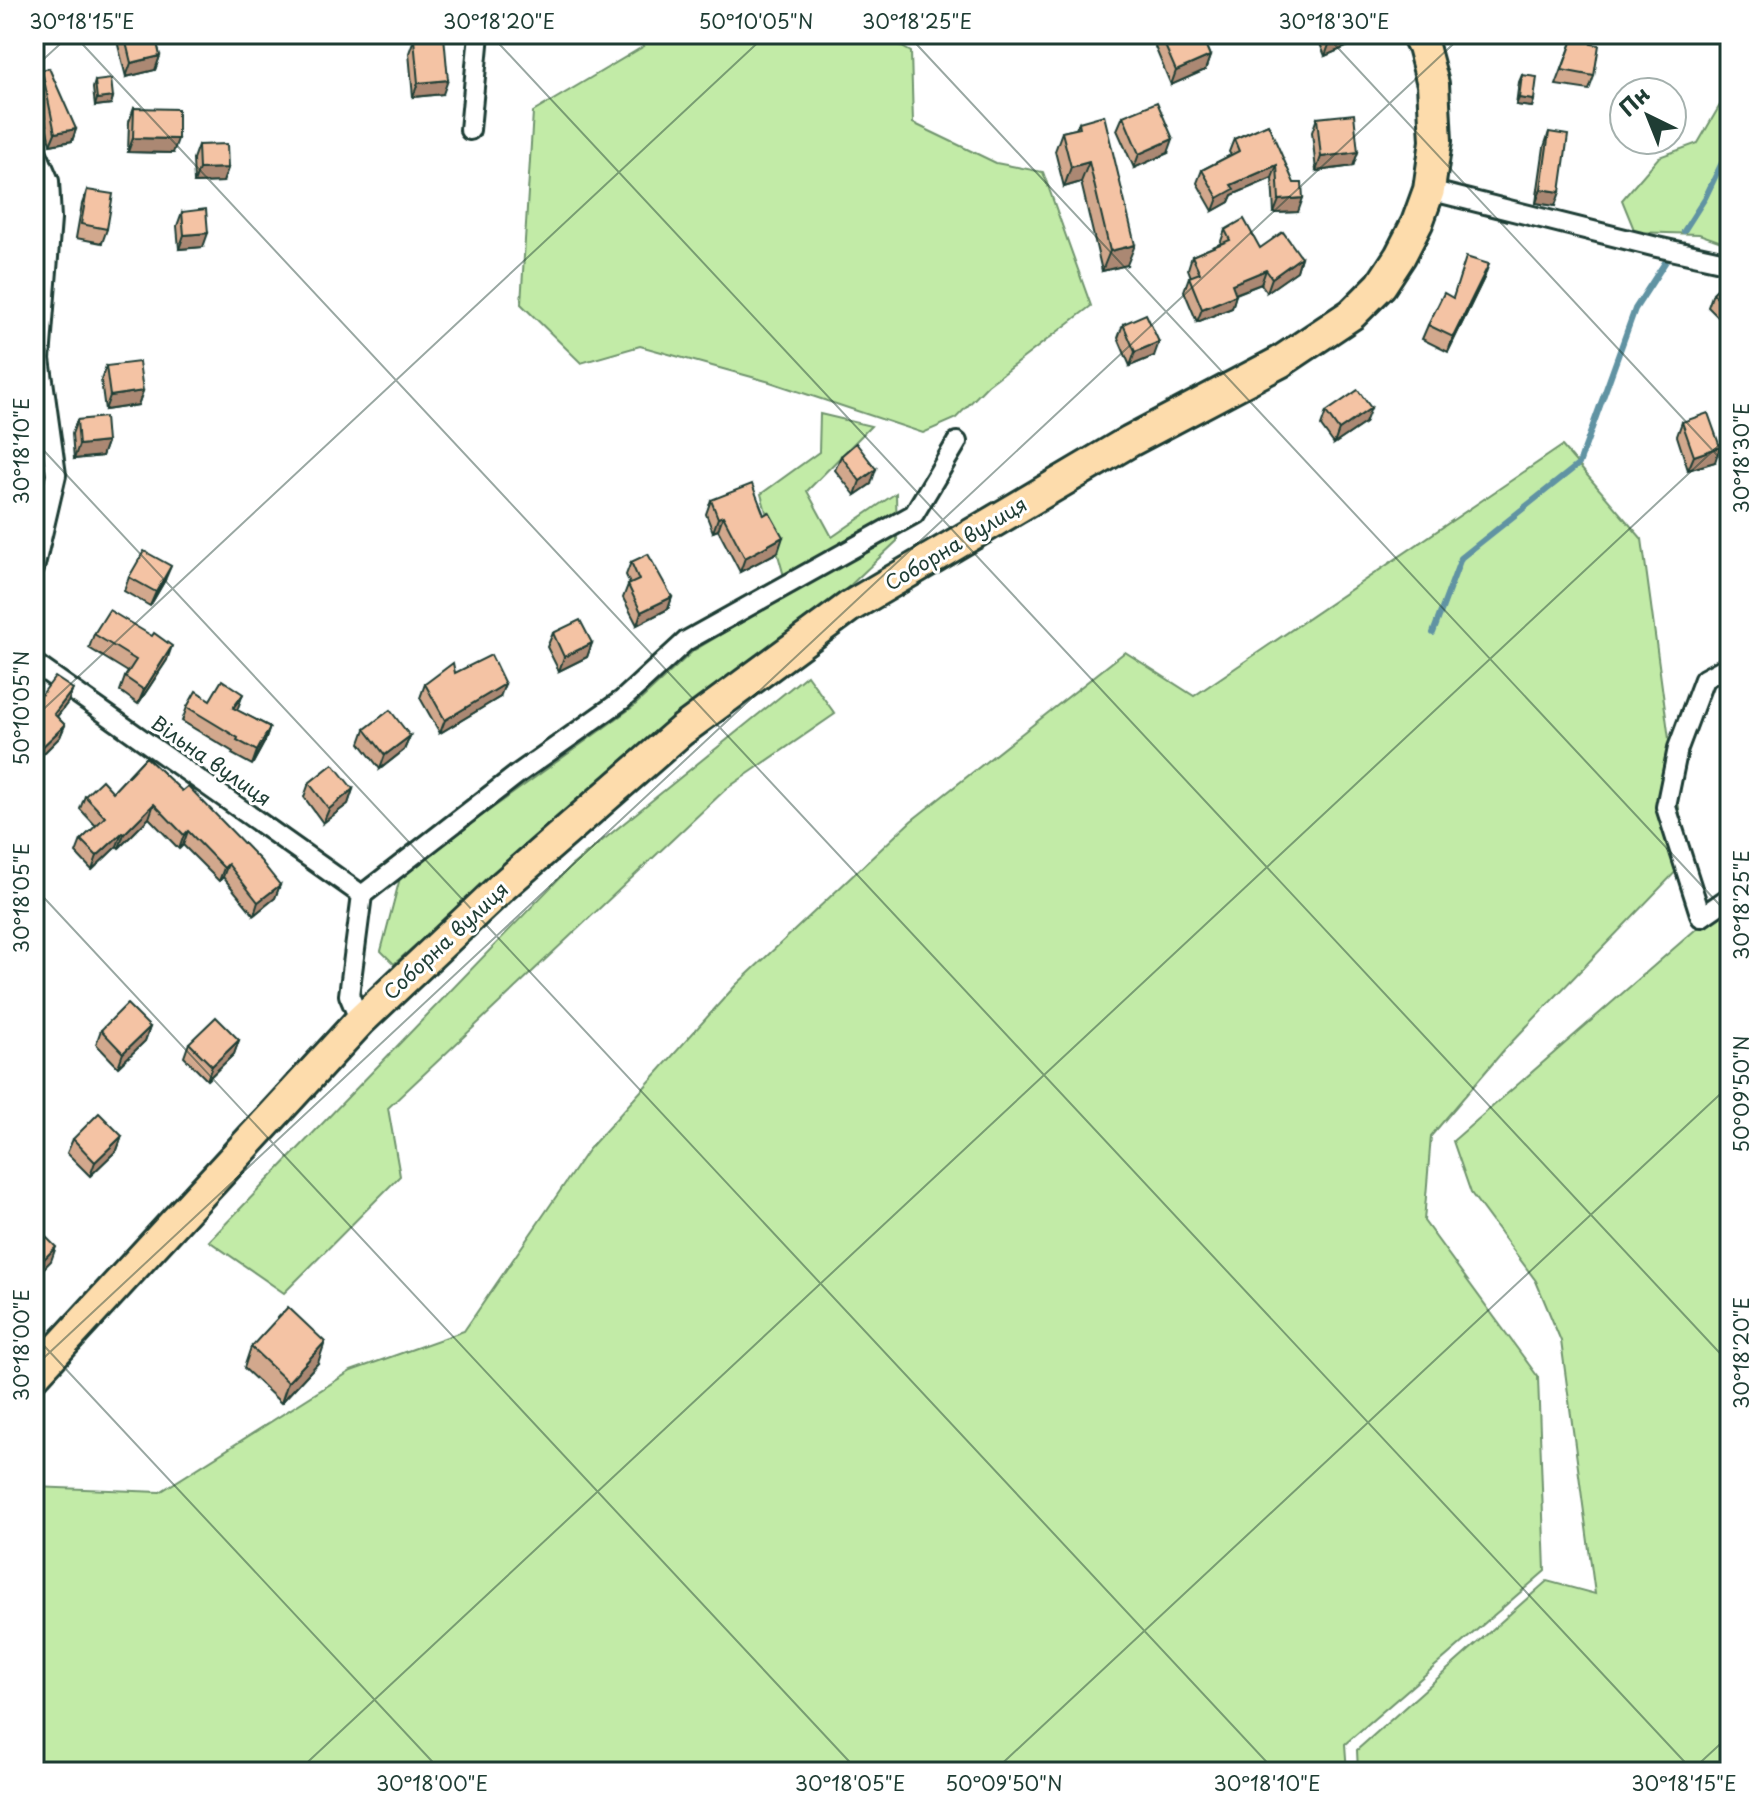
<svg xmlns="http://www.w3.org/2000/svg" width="1764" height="1806" viewBox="0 0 1764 1806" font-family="'Playpen Sans',sans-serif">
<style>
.green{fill:#c2eba7;stroke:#70946e;stroke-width:2}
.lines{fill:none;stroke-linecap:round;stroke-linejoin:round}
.stream{stroke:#6093a3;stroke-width:6}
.minor-casing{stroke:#1f3d34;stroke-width:24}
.primary-casing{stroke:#1f3d34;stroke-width:36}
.minor{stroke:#fff;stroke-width:18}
.primary{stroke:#fddcac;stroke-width:30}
.wall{fill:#d2a88d;stroke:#1f3d34;stroke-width:2}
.shaded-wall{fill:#ab8873;stroke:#1f3d34;stroke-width:2}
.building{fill:#f4c3a4;stroke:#1f3d34;stroke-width:2}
.ticks{fill:none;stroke:#1f3d34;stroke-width:2;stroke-opacity:0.45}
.labels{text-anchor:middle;stroke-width:6;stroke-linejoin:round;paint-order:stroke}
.street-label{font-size:20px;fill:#1f3d34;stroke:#fff}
.neatline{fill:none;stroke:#1f3d34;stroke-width:3}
.ticks-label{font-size:20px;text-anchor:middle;fill:#1f3d34}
</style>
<rect width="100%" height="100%" fill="#fff"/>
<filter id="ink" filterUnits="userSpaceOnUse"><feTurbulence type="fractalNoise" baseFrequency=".0125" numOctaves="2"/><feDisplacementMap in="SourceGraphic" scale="16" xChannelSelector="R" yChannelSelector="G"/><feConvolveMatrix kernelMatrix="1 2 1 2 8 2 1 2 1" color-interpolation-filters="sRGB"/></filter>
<g filter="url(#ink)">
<!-- green -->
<g class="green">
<polygon points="631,34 879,34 911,52 913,123 996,163 1043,172 1091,306 988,385 955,419 923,433 770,382 640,346 581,363 521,304 533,112 644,46"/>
<polygon points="1730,88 1730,245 1699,234 1635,232 1622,200 1659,157 1698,143"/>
<polygon points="820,414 871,426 807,491 832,537 896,493 897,541 840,595 640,749 394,964 381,951 401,874 634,706 693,651 789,594 761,494 819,452"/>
<polygon points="1562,446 1642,539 1674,776 1687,860 1504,1050 1431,1136 1424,1221 1538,1377 1545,1571 1345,1744 1347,1772 34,1772 34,1487 160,1492 351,1371 464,1331 588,1150 736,985 911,821 1125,652 1194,696"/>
<polygon points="807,675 835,714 726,789 388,1108 400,1176 284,1293 209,1241 571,866"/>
<polygon points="1730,904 1730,1772 1358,1772 1357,1750 1547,1581 1595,1594 1561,1341 1536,1281 1471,1193 1453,1141 1703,923"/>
</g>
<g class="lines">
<!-- stream -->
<g class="stream">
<polyline points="1684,231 1705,198 1730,146"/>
<polyline points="1433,633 1461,558 1579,464 1635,309 1666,261"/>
</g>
<!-- minor casing -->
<g class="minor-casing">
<g id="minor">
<polyline points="470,130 479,34"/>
<polyline points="34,146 49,181 51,219 40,359 56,475 34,569"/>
<polyline points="1429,190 1657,247 1730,263"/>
<polyline points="34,663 362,895"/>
<polyline points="1730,665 1704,679 1678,748 1666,807 1701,917 1730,897"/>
<polyline points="360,1021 349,995 362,895 519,773 622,700 686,641 914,514 957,442"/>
</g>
</g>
<!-- primary casing -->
<g class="primary-casing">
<polyline id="primary" points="34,1375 360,1021 503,886 681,731 849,607 1130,441 1280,362 1352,314 1381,285 1400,256 1417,223 1429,190 1436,141 1433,84 1423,46 1417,34"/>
</g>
<!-- minor -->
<use href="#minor" class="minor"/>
<!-- primary -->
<use href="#primary" class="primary"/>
</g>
<!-- wall -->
<g class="wall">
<polygon points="122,34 155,34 160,56 155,70 126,77 118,45"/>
<polygon points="1159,34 1201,34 1210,56 1205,70 1171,85 1155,47"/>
<polygon points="1316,34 1362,34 1360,41 1325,56"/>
<polygon points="1575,34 1592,44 1594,76 1589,90 1556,85"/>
<polygon points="414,39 443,94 413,97 409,53"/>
<polygon points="42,70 76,129 72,141 50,145 38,81"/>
<polygon points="1522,75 1534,100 1532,107 1516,105 1519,82"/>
<polygon points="95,81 113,97 111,104 95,106 93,88"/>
<polygon points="134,108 173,153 128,152 129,122"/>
<polygon points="1123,116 1168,153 1134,168 1117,130"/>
<polygon points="1317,118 1358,152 1353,166 1316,171 1312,132"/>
<polygon points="1079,122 1127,265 1102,271 1081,182 1064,187 1055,151 1062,132 1076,129"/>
<polygon points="1268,124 1298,212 1274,213 1272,178 1232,195 1229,202 1213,211 1197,183 1202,170 1231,155 1229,152 1234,139"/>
<polygon points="1549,132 1555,206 1536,203 1544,147"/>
<polygon points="198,145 228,168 223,182 194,183 193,159"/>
<polygon points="87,190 107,229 102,243 76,238 82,204"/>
<polygon points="182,212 203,247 179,249 177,226"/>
<polygon points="1225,230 1260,248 1301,257 1297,271 1267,292 1261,284 1236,294 1232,308 1197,322 1184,291 1189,277 1191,277 1188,269 1192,256 1220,244"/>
<polygon points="1730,276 1730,329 1708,307 1713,293"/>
<polygon points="1484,278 1448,352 1422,339 1428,325 1453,298"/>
<polygon points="1123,324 1154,356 1130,366 1118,338"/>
<polygon points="106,366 143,391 138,405 105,410 101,380"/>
<polygon points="1326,412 1365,423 1334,444 1321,426"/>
<polygon points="77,420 107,442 102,456 74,459 72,434"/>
<polygon points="1682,422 1715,462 1688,470 1677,436"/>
<polygon points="841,456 871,484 855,495 835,470"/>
<polygon points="711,500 778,552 740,572 718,530 713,532 706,514"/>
<polygon points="631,562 672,597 668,609 637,625 623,598 628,585 630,584 626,575"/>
<polygon points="129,577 165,580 150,606 124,591"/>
<polygon points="553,633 592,643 587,657 559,671 547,647"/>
<polygon points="94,634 152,636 167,660 138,704 120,691 125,677 128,672 89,648"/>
<polygon points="455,673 500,697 440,733 420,698 425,684"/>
<polygon points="73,689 68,702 57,717 65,725 60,737 34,763 34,705"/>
<polygon points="210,700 238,708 236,710 270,727 265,741 252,765 232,754 233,752 182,721 187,707"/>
<polygon points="365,729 410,736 404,750 380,769 360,743"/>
<polygon points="146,757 280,885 275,898 254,915 223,877 219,881 183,845 179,849 149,818 119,848 117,846 92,870 76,853 81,840 96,826 80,809 85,796 113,792"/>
<polygon points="309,783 353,789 348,804 323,823 304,797"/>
<polygon points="150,1027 145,1041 118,1067 96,1044 101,1030"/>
<polygon points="239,1040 234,1054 207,1080 184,1057 189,1043"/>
<polygon points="122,1136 117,1150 90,1176 67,1153 73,1139"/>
<polygon points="251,1347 318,1363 281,1403 244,1368"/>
</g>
<!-- shaded-wall -->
<g class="shaded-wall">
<polygon points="1350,34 1362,34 1360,41 1325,56 1330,42"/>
<polygon points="1523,34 1549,34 1547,39 1522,36"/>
<polygon points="160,56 155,70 126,77 131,63"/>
<polygon points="1210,56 1205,70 1171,85 1176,71"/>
<polygon points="448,80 443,94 413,97 418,83"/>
<polygon points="113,97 111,104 95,106 97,99"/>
<polygon points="1519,98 1534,100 1532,107 1516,105"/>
<polygon points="76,129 72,141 50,145 55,133"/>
<polygon points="133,138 178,139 173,153 128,152"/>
<polygon points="1173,139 1168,153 1134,168 1139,154"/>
<polygon points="1358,152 1353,166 1316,171 1321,157"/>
<polygon points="1089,162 1081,182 1064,187 1071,167"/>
<polygon points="1277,165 1272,178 1232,195 1229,202 1213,211 1218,198 1231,185"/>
<polygon points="228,168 223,182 194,183 199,169"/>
<polygon points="1541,189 1560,192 1555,206 1536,203"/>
<polygon points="1303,198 1298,212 1274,213 1279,200"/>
<polygon points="208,233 203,247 179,249 184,235"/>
<polygon points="1135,245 1127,265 1102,271 1110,251"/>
<polygon points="1301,257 1297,271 1267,292 1272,278"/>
<polygon points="1489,264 1484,278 1448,352 1453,337"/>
<polygon points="1266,270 1261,284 1227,297 1232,284"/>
<polygon points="1236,295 1232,308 1197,322 1202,309"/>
<polygon points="1159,342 1154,356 1130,366 1135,352"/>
<polygon points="143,391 138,405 105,410 110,396"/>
<polygon points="1371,408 1365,423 1334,444 1339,430"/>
<polygon points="107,442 102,456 74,459 79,445"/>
<polygon points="1720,447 1715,462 1688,470 1694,456"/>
<polygon points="876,469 871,484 855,495 860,481"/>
<polygon points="34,499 40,499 35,513 34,513"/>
<polygon points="723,516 718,530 713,532 718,518"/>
<polygon points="783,537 778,552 740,572 745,558"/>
<polygon points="171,566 165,580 150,606 156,592"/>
<polygon points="672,597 668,609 637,625 641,612"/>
<polygon points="592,643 587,657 559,671 564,657"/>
<polygon points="172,646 167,660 138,704 144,690"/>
<polygon points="505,684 500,697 440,733 445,720"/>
<polygon points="73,689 68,702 49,727 54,714"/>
<polygon points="243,694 238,708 228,722 233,708"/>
<polygon points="65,725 60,737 34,763 38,751"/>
<polygon points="270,727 265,741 252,765 257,751"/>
<polygon points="410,736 404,750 380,769 385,755"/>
<polygon points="353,789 348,804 323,823 329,809"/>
<polygon points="154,804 149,818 119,848 124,834"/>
<polygon points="188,831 183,845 179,849 184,835"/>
<polygon points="122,833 117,846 92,870 97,856"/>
<polygon points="228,864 223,877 219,881 224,868"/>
<polygon points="280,885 275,898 254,915 258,902"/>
<polygon points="150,1027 145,1041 118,1067 123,1053"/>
<polygon points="239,1040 234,1054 207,1080 212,1066"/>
<polygon points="122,1136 117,1150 90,1176 95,1162"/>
<polygon points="56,1247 51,1261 34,1278 34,1269"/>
<polygon points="325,1342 318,1363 281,1403 288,1382"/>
</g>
<!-- building -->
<g class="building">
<polygon points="124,34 155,34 160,56 131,63"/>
<polygon points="1160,34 1201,34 1210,56 1176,71"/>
<polygon points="1327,34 1350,34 1330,42"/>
<polygon points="1575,34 1595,34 1591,44 1599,45 1594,76 1562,70"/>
<polygon points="444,36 448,80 418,83 414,39"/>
<polygon points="49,68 76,129 55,133 42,70"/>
<polygon points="1522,75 1537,77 1534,100 1519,98"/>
<polygon points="111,79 113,97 97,99 95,81"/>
<polygon points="1157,102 1173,139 1139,154 1123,116"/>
<polygon points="134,108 178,109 178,139 133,138"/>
<polygon points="1354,114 1358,152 1321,157 1317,118"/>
<polygon points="1104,115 1135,245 1110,251 1089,162 1071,167 1062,132 1080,128 1079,122"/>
<polygon points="1268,124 1294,183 1302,183 1303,198 1279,200 1277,165 1231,185 1234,189 1218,198 1202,170 1239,151 1234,139"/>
<polygon points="1549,132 1568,135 1560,192 1541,189"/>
<polygon points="227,144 228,168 199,169 198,145"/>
<polygon points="87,190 113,194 107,229 81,224"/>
<polygon points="206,209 208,233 184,235 182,212"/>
<polygon points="1244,219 1260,248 1283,232 1301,257 1272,278 1266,270 1232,284 1236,295 1202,309 1189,277 1200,273 1192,256 1230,240 1225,230"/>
<polygon points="1466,257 1489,264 1453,337 1428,325 1444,293 1453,298"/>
<polygon points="1730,276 1730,310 1713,293"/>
<polygon points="1146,314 1159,342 1135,352 1123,324"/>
<polygon points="139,362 143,391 110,396 106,366"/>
<polygon points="1358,390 1371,408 1339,430 1326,412"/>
<polygon points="1708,413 1720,447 1694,456 1682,422"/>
<polygon points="105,417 107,442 79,445 77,420"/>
<polygon points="856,443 876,469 860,481 841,456"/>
<polygon points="34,473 44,473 40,499 34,499"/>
<polygon points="752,484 764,515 769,512 783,537 745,558 723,516 718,518 711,500"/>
<polygon points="144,551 171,566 156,592 129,577"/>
<polygon points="648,554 672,597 641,612 628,585 639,580 631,562"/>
<polygon points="109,610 152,636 154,633 172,646 144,690 125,677 136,660 94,634"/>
<polygon points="580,620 592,643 564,657 553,633"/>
<polygon points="491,655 505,684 445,720 425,684 453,663 455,673"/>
<polygon points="55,677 73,689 54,714 65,725 38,751 34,747 34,705"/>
<polygon points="222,680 243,694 233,708 270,727 257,751 237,740 238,738 187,707 196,691 210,700"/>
<polygon points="390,710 410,736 385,755 365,729"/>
<polygon points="146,757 182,791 188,786 260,860 280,885 258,902 228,864 224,868 188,831 184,835 154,804 124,834 122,833 97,856 81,840 105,817 85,796 102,780 113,792"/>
<polygon points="333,764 353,789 329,809 309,783"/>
<polygon points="127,1004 150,1027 123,1053 101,1030"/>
<polygon points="216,1017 239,1040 212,1066 189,1043"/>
<polygon points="99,1113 122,1136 95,1162 73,1139"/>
<polygon points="34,1225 56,1247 34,1269"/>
<polygon points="288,1307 325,1342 288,1382 251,1347"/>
</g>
</g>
<!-- ticks -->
<path class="ticks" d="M73,34l1621,1738M490,34l1240,1330M907,34l823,882M1325,34l405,435M34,68l37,-34M34,440l1242,1332M34,718l733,-684M34,887l825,885M34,1335l408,437M34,1367l1430,-1333M297,1772l1433,-1337M993,1772l737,-687M1690,1772l40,-37"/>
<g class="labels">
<!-- street labels -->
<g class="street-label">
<text transform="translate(956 544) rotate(-31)" y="7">Соборна вулиця</text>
<text transform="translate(211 761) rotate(35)" y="7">Вільна вулиця</text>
<text transform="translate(446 941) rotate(-43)" y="7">Соборна вулиця</text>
</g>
</g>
<!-- margin -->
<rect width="1764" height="1806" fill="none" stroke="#fff" stroke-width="88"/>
<!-- north arrow -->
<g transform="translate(1648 116) rotate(317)"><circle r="38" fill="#ffffff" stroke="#a5b1ae" stroke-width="2"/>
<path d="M0-6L14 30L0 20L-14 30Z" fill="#1f3d34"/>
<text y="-12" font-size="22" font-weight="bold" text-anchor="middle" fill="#1f3d34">Пн</text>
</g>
<rect x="44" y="44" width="1676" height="1718" class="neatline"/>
<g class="ticks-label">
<text x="82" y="29">30°18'15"E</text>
<text x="499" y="29">30°18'20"E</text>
<text x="756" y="29">50°10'05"N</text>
<text x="917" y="29">30°18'25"E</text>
<text x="1334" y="29">30°18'30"E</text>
<text transform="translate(22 451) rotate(-90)" y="7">30°18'10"E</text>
<text transform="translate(1742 458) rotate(-90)" y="7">30°18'30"E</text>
<text transform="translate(22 708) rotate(-90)" y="7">50°10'05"N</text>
<text transform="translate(22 898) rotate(-90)" y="7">30°18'05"E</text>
<text transform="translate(1742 905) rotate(-90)" y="7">30°18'25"E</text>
<text transform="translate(1742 1094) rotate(-90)" y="7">50°09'50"N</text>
<text transform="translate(22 1345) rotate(-90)" y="7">30°18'00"E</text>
<text transform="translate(1742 1353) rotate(-90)" y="7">30°18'20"E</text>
<text x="432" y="1791">30°18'00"E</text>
<text x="850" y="1791">30°18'05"E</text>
<text x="1004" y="1791">50°09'50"N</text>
<text x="1267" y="1791">30°18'10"E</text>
<text x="1684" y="1791">30°18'15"E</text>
</g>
</svg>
